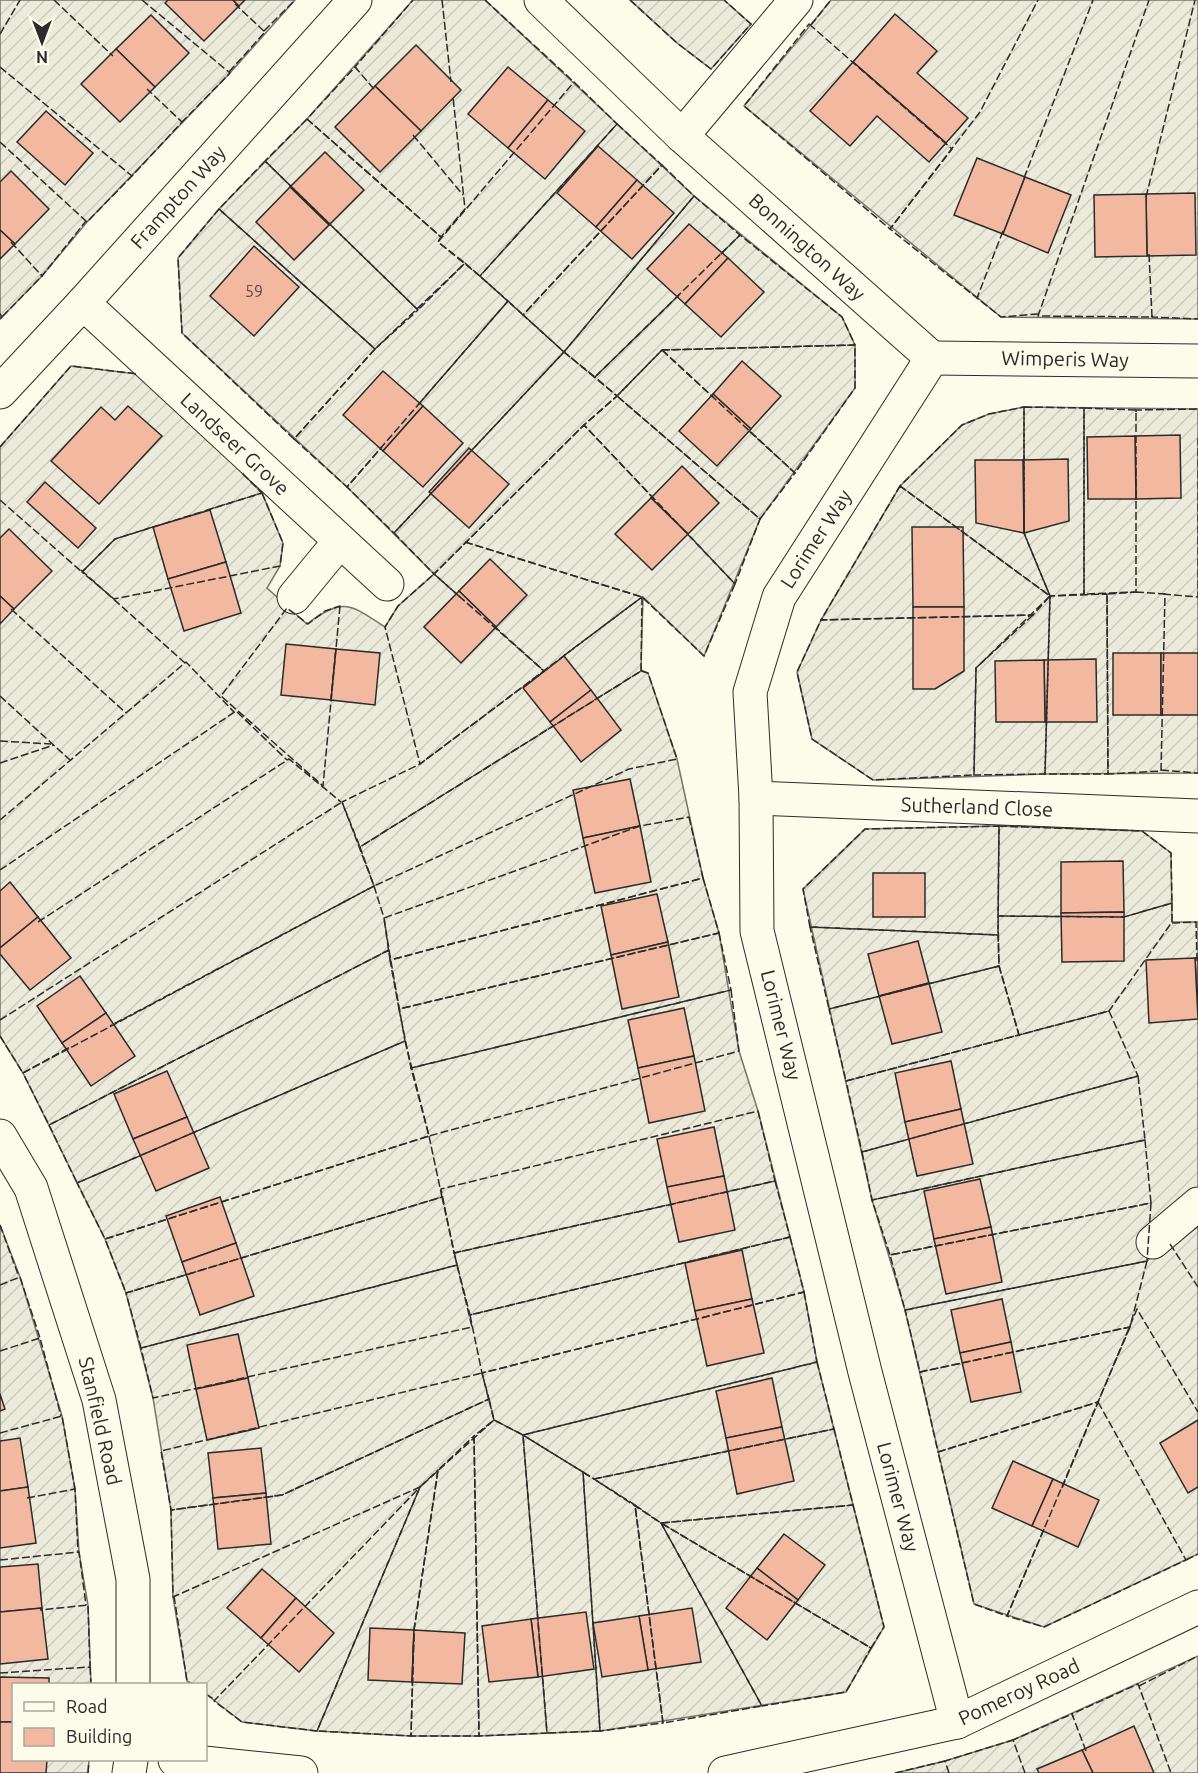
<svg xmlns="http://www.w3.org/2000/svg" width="1198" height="1773" viewBox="0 0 1198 1773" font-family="Ubuntu,sans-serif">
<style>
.garden{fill:url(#garden-furrows);stroke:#74746e;stroke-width:1.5}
.building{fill:#f2b8a0;stroke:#2b2b2b;stroke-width:1.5}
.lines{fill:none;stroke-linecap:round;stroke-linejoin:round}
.minor-casing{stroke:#2b2b2b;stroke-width:35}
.minor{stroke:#fdfbea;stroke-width:33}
.fence{stroke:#2b2b2b;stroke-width:1.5;stroke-dasharray:8 3;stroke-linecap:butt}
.labels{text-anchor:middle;stroke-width:4.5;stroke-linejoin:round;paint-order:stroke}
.number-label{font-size:16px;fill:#5d4e48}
.street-label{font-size:20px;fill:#2b2b2b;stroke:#fdfbea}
</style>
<defs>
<pattern id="garden-furrows" width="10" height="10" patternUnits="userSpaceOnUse" patternTransform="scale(1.5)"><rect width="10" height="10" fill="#ecebdb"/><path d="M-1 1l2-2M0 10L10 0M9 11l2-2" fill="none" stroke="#cbcabc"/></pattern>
</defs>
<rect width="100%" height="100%" fill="#fdfbea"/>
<!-- garden -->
<g class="garden">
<polygon points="0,0 295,0 230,73 87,222 42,276 0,319"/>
<path d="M413,0h72l209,196 148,121 13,28v43l-95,131 -56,137 -61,-59 -2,73 7,3 29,86 26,119 16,55 20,118 19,60 46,181 13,70 67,265 -38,65 -246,39 -121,5h-68l-94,-5 -75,-9 -36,-28v-10h-14l-5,-3 -14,-84 -2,-87 -18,-112 -27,-105 -21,-54 -82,-166 -23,-37v-589l71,-81 75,9 116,118 21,50 -3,23 -13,22 40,36c37,-28 44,-19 78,3l13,-21 36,-32 -87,-87 -165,-154 -4,-75 41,-49 88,-90z"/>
<polygon points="630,0 724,0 751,24 711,69 677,43"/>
<polygon points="831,0 1198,0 1198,319 1001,317 744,106"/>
<polygon points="1024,407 1198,409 1198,773 1045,774 873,780 812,739 797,672 821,620 900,486 962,425 989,414"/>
<polygon points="999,826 1142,831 1171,853 1172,922 1198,922 1198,1188 1149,1231 1148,1260 1169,1242 1198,1227 1198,1554 1044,1627 974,1604 905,1310 872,1200 803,889 865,829"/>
<polygon points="0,1225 20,1277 62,1416 75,1489 79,1552 88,1605 91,1684 14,1684 14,1760 89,1760 88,1773 0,1773"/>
<polygon points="1198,1656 1198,1773 896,1773 945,1761 1013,1740"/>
</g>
<!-- building -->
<g class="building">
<polygon points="168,0 233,0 239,6 204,41 165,3"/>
<polygon points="233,0 245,0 239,6"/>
<polygon points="895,14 937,51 917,73 968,118 946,143 853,62"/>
<polygon points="151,15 189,53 155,87 116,49"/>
<polygon points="416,45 461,90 421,131 375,86"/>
<polygon points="116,49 155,87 120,122 81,84"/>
<polygon points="853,62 946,143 929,162 877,116 850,146 810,111"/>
<polygon points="508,67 548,100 508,148 468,114"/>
<polygon points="375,86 421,131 380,172 335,127"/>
<polygon points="548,100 585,131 545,179 508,148"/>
<polygon points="46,111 93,153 65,185 17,142"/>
<polygon points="598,146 637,180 596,227 557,193"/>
<polygon points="325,152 364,190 329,225 290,187"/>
<polygon points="977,158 1025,177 1003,234 954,215"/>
<polygon points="11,171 49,209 15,244 0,230 0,182"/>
<polygon points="1025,177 1071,195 1048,253 1003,234"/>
<polygon points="637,180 674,213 632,259 596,227"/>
<polygon points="290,187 329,225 294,260 256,222"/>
<polygon points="1195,193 1196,255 1147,256 1146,194"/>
<polygon points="1146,194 1147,256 1095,257 1094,195"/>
<polygon points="689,224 728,258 685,304 647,269"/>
<polygon points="0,230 15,244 0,259"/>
<polygon points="254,246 299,287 254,336 210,296"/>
<polygon points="728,258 764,292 721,337 685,304"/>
<polygon points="742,361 781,396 751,429 713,394"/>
<polygon points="383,371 423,406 383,451 343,415"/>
<polygon points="713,394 751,429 717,466 679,431"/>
<polygon points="128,406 162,436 99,504 51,461 101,407 115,420"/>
<polygon points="423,406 463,443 423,487 383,451"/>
<polygon points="1180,435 1181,498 1136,499 1135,436"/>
<polygon points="1135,436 1136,499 1088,499 1087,437"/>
<polygon points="469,448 509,484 469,528 429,492"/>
<polygon points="1068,459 1069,521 1024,533 1023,460"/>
<polygon points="975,460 1023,460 1024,533 976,523"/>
<polygon points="682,466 719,503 688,534 651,498"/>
<polygon points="45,482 96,528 78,548 27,502"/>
<polygon points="651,498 688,534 652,570 615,534"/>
<polygon points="210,510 226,562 168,579 153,527"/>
<polygon points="912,527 963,527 964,607 913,607"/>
<polygon points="9,529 52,571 14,609 0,596 0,538"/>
<polygon points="490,559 527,595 496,627 459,591"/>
<polygon points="226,562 241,613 184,631 168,579"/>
<polygon points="459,591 496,627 461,663 424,627"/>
<polygon points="0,596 14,609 0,624"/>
<polygon points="913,607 964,607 964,671 935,689 913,689"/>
<polygon points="286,644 336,649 331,700 281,695"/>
<polygon points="336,649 380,653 375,705 331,700"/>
<rect x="1113" y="653" width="48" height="62"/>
<rect x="1161" y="653" width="37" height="62"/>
<polygon points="564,656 591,690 550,722 523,688"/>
<polygon points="1096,659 1097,722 1045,722 1044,660"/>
<polygon points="1044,660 1045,722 996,722 995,661"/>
<polygon points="591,690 621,730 581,762 550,722"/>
<polygon points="630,779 640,826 583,838 573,790"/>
<polygon points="640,826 651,882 595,893 583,838"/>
<polygon points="1123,861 1124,912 1061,913 1061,862"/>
<rect x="873" y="873" width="52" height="44"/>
<polygon points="10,882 38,917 0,948 0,891"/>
<polygon points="657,894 668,942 611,955 601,906"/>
<polygon points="1124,912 1124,961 1062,962 1061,913"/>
<polygon points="38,917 71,958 30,990 0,954 0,948"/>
<polygon points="918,941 929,983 879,996 868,954"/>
<polygon points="668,942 679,997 622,1009 611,955"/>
<polygon points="1195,958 1198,958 1198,1018"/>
<polygon points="1195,958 1198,1019 1149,1023 1146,960"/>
<polygon points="80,976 106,1013 62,1043 37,1006"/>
<polygon points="929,983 942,1032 892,1044 879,996"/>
<polygon points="684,1008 694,1056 638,1068 628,1020"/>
<polygon points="106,1013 135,1056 91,1086 62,1043"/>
<polygon points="694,1056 705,1111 649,1123 638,1068"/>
<polygon points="951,1061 961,1109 905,1122 895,1073"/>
<polygon points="167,1071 187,1117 133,1139 114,1094"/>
<polygon points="961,1109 973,1164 917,1176 905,1122"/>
<polygon points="187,1117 209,1168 156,1191 133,1139"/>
<polygon points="714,1127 724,1176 667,1187 657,1139"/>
<polygon points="724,1176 735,1230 679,1242 667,1187"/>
<polygon points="980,1179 991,1227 934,1239 924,1191"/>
<polygon points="220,1197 236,1243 182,1262 166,1216"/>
<polygon points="991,1227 1002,1282 946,1294 934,1239"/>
<polygon points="236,1243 254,1296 200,1315 182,1262"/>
<polygon points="742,1250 752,1299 695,1311 685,1263"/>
<polygon points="752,1299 764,1353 707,1366 695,1311"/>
<polygon points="1002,1299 1011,1342 960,1353 951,1310"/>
<polygon points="238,1334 248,1378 196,1389 187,1345"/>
<polygon points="1011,1342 1021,1392 971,1402 960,1353"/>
<polygon points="248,1378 259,1428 207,1440 196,1389"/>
<polygon points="772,1378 782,1427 726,1438 716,1391"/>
<polygon points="0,1394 5,1409 0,1411"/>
<polygon points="1198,1420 1198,1487 1188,1493 1160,1443"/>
<polygon points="782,1427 794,1481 737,1494 726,1438"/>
<polygon points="20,1438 28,1487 0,1491 0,1441"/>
<polygon points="261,1448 266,1493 213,1498 208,1453"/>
<polygon points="1013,1461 1053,1479 1032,1526 992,1508"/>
<polygon points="1053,1479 1099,1500 1078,1547 1032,1526"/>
<polygon points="28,1487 36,1543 0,1548 0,1491"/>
<polygon points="266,1493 271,1544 218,1549 213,1498"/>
<polygon points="784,1534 825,1565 798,1600 757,1568"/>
<polygon points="38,1564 42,1608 0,1612 0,1567"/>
<polygon points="757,1568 798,1600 767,1640 726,1608"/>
<polygon points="262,1569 296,1598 261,1638 227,1608"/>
<polygon points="296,1598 334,1633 299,1672 261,1638"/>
<polygon points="42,1608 48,1659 0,1664 0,1612"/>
<polygon points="692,1608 701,1662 648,1670 639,1616"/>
<polygon points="586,1612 594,1669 538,1677 531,1619"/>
<polygon points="639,1616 648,1670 602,1677 593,1623"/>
<polygon points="531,1619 538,1677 489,1682 482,1626"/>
<polygon points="370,1628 414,1630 412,1682 368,1680"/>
<polygon points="414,1630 465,1633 462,1684 412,1682"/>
<polygon points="0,1677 49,1678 49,1684 14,1684 14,1722 0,1722"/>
<polygon points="0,1722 14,1722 14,1760 47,1760 46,1773 0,1773"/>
<polygon points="1134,1726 1154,1773 1093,1773 1082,1750"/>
<polygon points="1082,1750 1093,1773 1039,1773 1037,1769"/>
</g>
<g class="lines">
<!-- minor casing -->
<g class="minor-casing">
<g id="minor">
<polyline points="541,0 682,136 932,358"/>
<polyline points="682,136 796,0"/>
<polyline points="83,303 387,584"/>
<polyline points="932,358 779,597 750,692 756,798 757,931 865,1372 957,1722"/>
<polyline points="932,358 1198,361"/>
<polyline points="0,392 83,303 355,0"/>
<polyline points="294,597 340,541"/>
<polyline points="756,798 1198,816"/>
<polyline points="0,1136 31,1188 99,1400 133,1579 133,1684"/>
<polyline points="1153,1242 1198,1204"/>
<polyline points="175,1760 301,1773"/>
<polyline points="129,1773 131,1760"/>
<polyline points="725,1773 957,1722 1198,1607"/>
</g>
</g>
<!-- minor -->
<use href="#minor" class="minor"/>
<!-- fence -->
<g class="fence">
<polyline points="54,0 113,56"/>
<polyline points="142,0 230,73 182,122"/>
<polyline points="442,0 451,82"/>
<polyline points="485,0 574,82"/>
<polyline points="630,0 677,43 711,69 751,24 724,0"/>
<polygon points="809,24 952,149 890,229 744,106"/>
<polyline points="811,25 831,0"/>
<polyline points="264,31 295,0"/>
<polyline points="0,34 20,0"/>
<polyline points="0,67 132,176 182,122 147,89"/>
<polyline points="357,69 355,67 413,0"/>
<polyline points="229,72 265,32 235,4"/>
<polygon points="574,82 617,124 480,276 438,242"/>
<polyline points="374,89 355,67 307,119 441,237 465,209 453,97"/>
<polygon points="307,119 441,237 438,242 465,263 418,310 265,161"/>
<polygon points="617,124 662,165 523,315 480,276"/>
<polyline points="413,135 463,195"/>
<polyline points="0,142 87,222 132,176"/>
<polygon points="265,161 418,310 375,349 219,209"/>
<polygon points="662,165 694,196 564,352 523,315"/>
<polyline points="1024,178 1093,0"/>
<polygon points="694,196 740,235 595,377 564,352"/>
<polyline points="1146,197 1195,0"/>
<polyline points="1003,231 977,298 1001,317 1038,314"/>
<polyline points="11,242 42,276 86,221"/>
<polyline points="1149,254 1152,317 1038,316 1149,0"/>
<polyline points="679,295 595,377 617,396 662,350 855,345 855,388 795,473 748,430"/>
<polyline points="978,296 977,298 890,229 980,112 1038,0"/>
<polygon points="508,301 564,352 394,533 347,487"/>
<polyline points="1152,315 1152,317 1198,319"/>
<polyline points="0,319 2,317 0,314 2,317 42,276 41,274"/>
<polyline points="375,349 294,439 347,487 382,447"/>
<polyline points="375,349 219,209 178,258 182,333 294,439 375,349 465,263 508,301 417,406"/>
<polyline points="662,350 713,397"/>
<polyline points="662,350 855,345 842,317 740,235 720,255"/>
<polygon points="662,350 795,473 760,519 617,396"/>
<polygon points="564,352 617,396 584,425 434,574 394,533"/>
<polygon points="617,396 760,519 735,584 584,425"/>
<polygon points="1024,407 1024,533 1050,596 900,486 962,425 989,414"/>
<polygon points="1024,407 1084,408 1084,594 1050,596 1024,533"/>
<polygon points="1084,408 1136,410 1136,592 1084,594"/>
<polyline points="1136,412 1136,410 1198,409"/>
<polyline points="0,447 71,366 138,374"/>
<polygon points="900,486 1050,596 1033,615 821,620"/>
<polygon points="262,493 283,543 280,566 114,599 82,572 115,539"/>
<polyline points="0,500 82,572 115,539 156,526"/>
<polyline points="207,510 262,493 241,472"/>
<polyline points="465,542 642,597 562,657"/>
<polyline points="465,542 642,597 704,656 735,584 685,531"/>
<polyline points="81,570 185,663"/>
<polygon points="434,574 544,671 420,764 385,627 398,606"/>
<polygon points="1136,592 1165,594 1161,771 1108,774 1107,594"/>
<polygon points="1107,594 1108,774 1045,774 1050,596"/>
<polyline points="1163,594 1198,597 1198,438"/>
<polygon points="1050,596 1045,774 974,775 976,668"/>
<polyline points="460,597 434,574 584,425 654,499"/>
<polygon points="642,597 641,671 360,847 342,802 420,764"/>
<polygon points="340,606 323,786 221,696 287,608 308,624 325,611"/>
<polyline points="11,609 126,713"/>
<polygon points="1033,615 976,668 974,775 873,780 812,739 797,672 821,620"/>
<polyline points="494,626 544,671 548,668"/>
<polygon points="641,671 648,673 677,759 629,769 374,886 360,847"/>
<polyline points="0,696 70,760 72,759"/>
<polyline points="0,741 51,744"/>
<polyline points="0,763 54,745"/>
<polyline points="1161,770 1198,773"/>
<polygon points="689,817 703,878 390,960 384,918 640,826"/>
<polyline points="0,820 186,662 234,712"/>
<polygon points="999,826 998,935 810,927 803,889 865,829"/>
<polygon points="999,826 1142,831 1171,853 1172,903 1124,917 998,916"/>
<polyline points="0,870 236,711 287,760"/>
<polygon points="703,878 719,933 399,1009 390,960"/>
<polygon points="374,886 384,918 389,950 49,1125 23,1073"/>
<polygon points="1172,903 1172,922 1109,1011 1019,1035 999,966 998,916 1124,917"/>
<polyline points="38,922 289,759 341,802"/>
<polyline points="1172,923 1196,922 1197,961"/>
<polygon points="810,927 998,935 999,966 829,1009"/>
<polygon points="719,933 731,990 411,1068 399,1009"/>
<polygon points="389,950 405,1041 77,1183 49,1125"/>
<polygon points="999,966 1019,1035 846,1081 829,1009"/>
<polygon points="731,990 739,1051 429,1136 411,1068"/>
<polygon points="1109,1011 1138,1076 862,1152 846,1081"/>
<polyline points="0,1020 342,802 374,886 110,1026"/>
<polyline points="0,1036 23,1073 70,1047"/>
<polygon points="405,1041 429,1136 105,1239 77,1183"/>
<polygon points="1138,1076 1145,1140 872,1200 862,1152"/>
<polygon points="758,1111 775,1181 454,1253 441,1189"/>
<polygon points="429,1136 442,1197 126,1293 105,1239"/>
<polygon points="1145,1140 1151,1203 890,1255 872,1200"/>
<polygon points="775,1181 790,1237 470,1315 454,1253"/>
<polygon points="442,1197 457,1265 141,1348 126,1293"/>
<polygon points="1151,1203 1147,1261 905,1310 890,1255"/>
<polyline points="0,1225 19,1277"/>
<polygon points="790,1237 804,1292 482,1373 470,1315"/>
<polyline points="1170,1244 1198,1287"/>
<polygon points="1147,1261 1130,1327 920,1372 905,1310"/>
<polygon points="457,1265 472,1327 153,1398 141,1348"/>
<polyline points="0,1285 20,1277 40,1338 37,1339"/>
<polygon points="804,1292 817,1362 523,1435 494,1420 482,1373"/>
<polygon points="1130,1327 1098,1402 938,1452 920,1372"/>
<polyline points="0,1351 40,1338 61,1416"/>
<polygon points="817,1362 834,1429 594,1479 523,1435"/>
<polygon points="482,1373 489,1399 282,1495 171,1510 161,1451"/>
<polygon points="489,1399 494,1420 420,1487 173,1597 171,1510 282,1495"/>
<polygon points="1098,1402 1186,1560 1044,1627 1007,1616"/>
<polygon points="494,1420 523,1435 547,1733 479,1736 474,1436"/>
<polygon points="834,1429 853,1505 661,1523 594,1479"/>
<polyline points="0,1433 62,1416 75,1489 73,1489"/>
<polygon points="523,1435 583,1472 600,1731 547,1733"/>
<polygon points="474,1436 479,1736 411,1736 414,1630 438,1470"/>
<polygon points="438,1470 414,1630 411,1736 317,1731 420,1487"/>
<polygon points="583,1472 635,1505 663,1723 600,1731"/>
<polygon points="420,1487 317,1731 242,1722 214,1701"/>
<polyline points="1062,1488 1137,1309 1198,1412"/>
<polyline points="27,1498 75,1489 78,1552"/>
<polygon points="635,1505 661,1523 762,1706 663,1723"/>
<polygon points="853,1505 884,1627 871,1648 661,1523"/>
<polygon points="661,1523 871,1648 846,1692 762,1706"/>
<polyline points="1044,1529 1007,1616 974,1604 938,1452 1098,1402"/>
<polyline points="0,1560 79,1552 86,1605"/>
<polyline points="1186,1560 1198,1554"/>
<polyline points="174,1596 187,1681 192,1684"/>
<polyline points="90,1667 91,1684"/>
<polyline points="0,1673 90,1667 88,1605 40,1610"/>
<polyline points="1139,1686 1198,1656"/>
<polyline points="206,1694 215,1700"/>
<polyline points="1086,1751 1072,1714 1138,1684 1171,1773"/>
<polyline points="88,1773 89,1760"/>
<polyline points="895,1773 945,1761"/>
<polyline points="949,1773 945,1761 1013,1740 1014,1742"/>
<polyline points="1025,1773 1013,1740 1072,1714 1073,1717"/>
</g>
</g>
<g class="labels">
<!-- number labels -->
<g class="number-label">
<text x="254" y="297">59</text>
</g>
<!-- street labels -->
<g class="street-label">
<text transform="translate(178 197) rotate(-48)" y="7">Frampton Way</text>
<text transform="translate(807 247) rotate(42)" y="7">Bonnington Way</text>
<text transform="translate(1065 359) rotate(1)" y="7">Wimperis Way</text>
<text transform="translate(235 444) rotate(43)" y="7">Landseer Grove</text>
<text transform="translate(816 539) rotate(-57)" y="7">Lorimer Way</text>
<text transform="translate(977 807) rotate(2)" y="7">Sutherland Close</text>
<text transform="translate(781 1025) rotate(76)" y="7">Lorimer Way</text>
<text transform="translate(100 1421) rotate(77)" y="7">Stanfield Road</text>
<text transform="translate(898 1497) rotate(75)" y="7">Lorimer Way</text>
<text transform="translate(1019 1692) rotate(-25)" y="7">Pomeroy Road</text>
</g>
</g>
<!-- legend -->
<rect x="12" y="1683" width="195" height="78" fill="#fdfbea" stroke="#a9a89e" stroke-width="1.5"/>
<rect x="24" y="1702" width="30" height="9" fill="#fdfbea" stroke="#a9a89e" stroke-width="1.5"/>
<text x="66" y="1713" font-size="18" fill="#2b2b2b">Road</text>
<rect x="24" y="1728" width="30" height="18" fill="#f2b8a0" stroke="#a9a89e" stroke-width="1.5"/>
<text x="66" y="1743" font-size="18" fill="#2b2b2b">Building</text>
<!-- north arrow -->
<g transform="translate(42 42) rotate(180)" stroke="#fdfbea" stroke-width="4.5" paint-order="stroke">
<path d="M0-4.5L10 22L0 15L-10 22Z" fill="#2b2b2b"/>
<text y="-9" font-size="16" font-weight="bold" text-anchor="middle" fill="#2b2b2b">N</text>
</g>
</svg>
